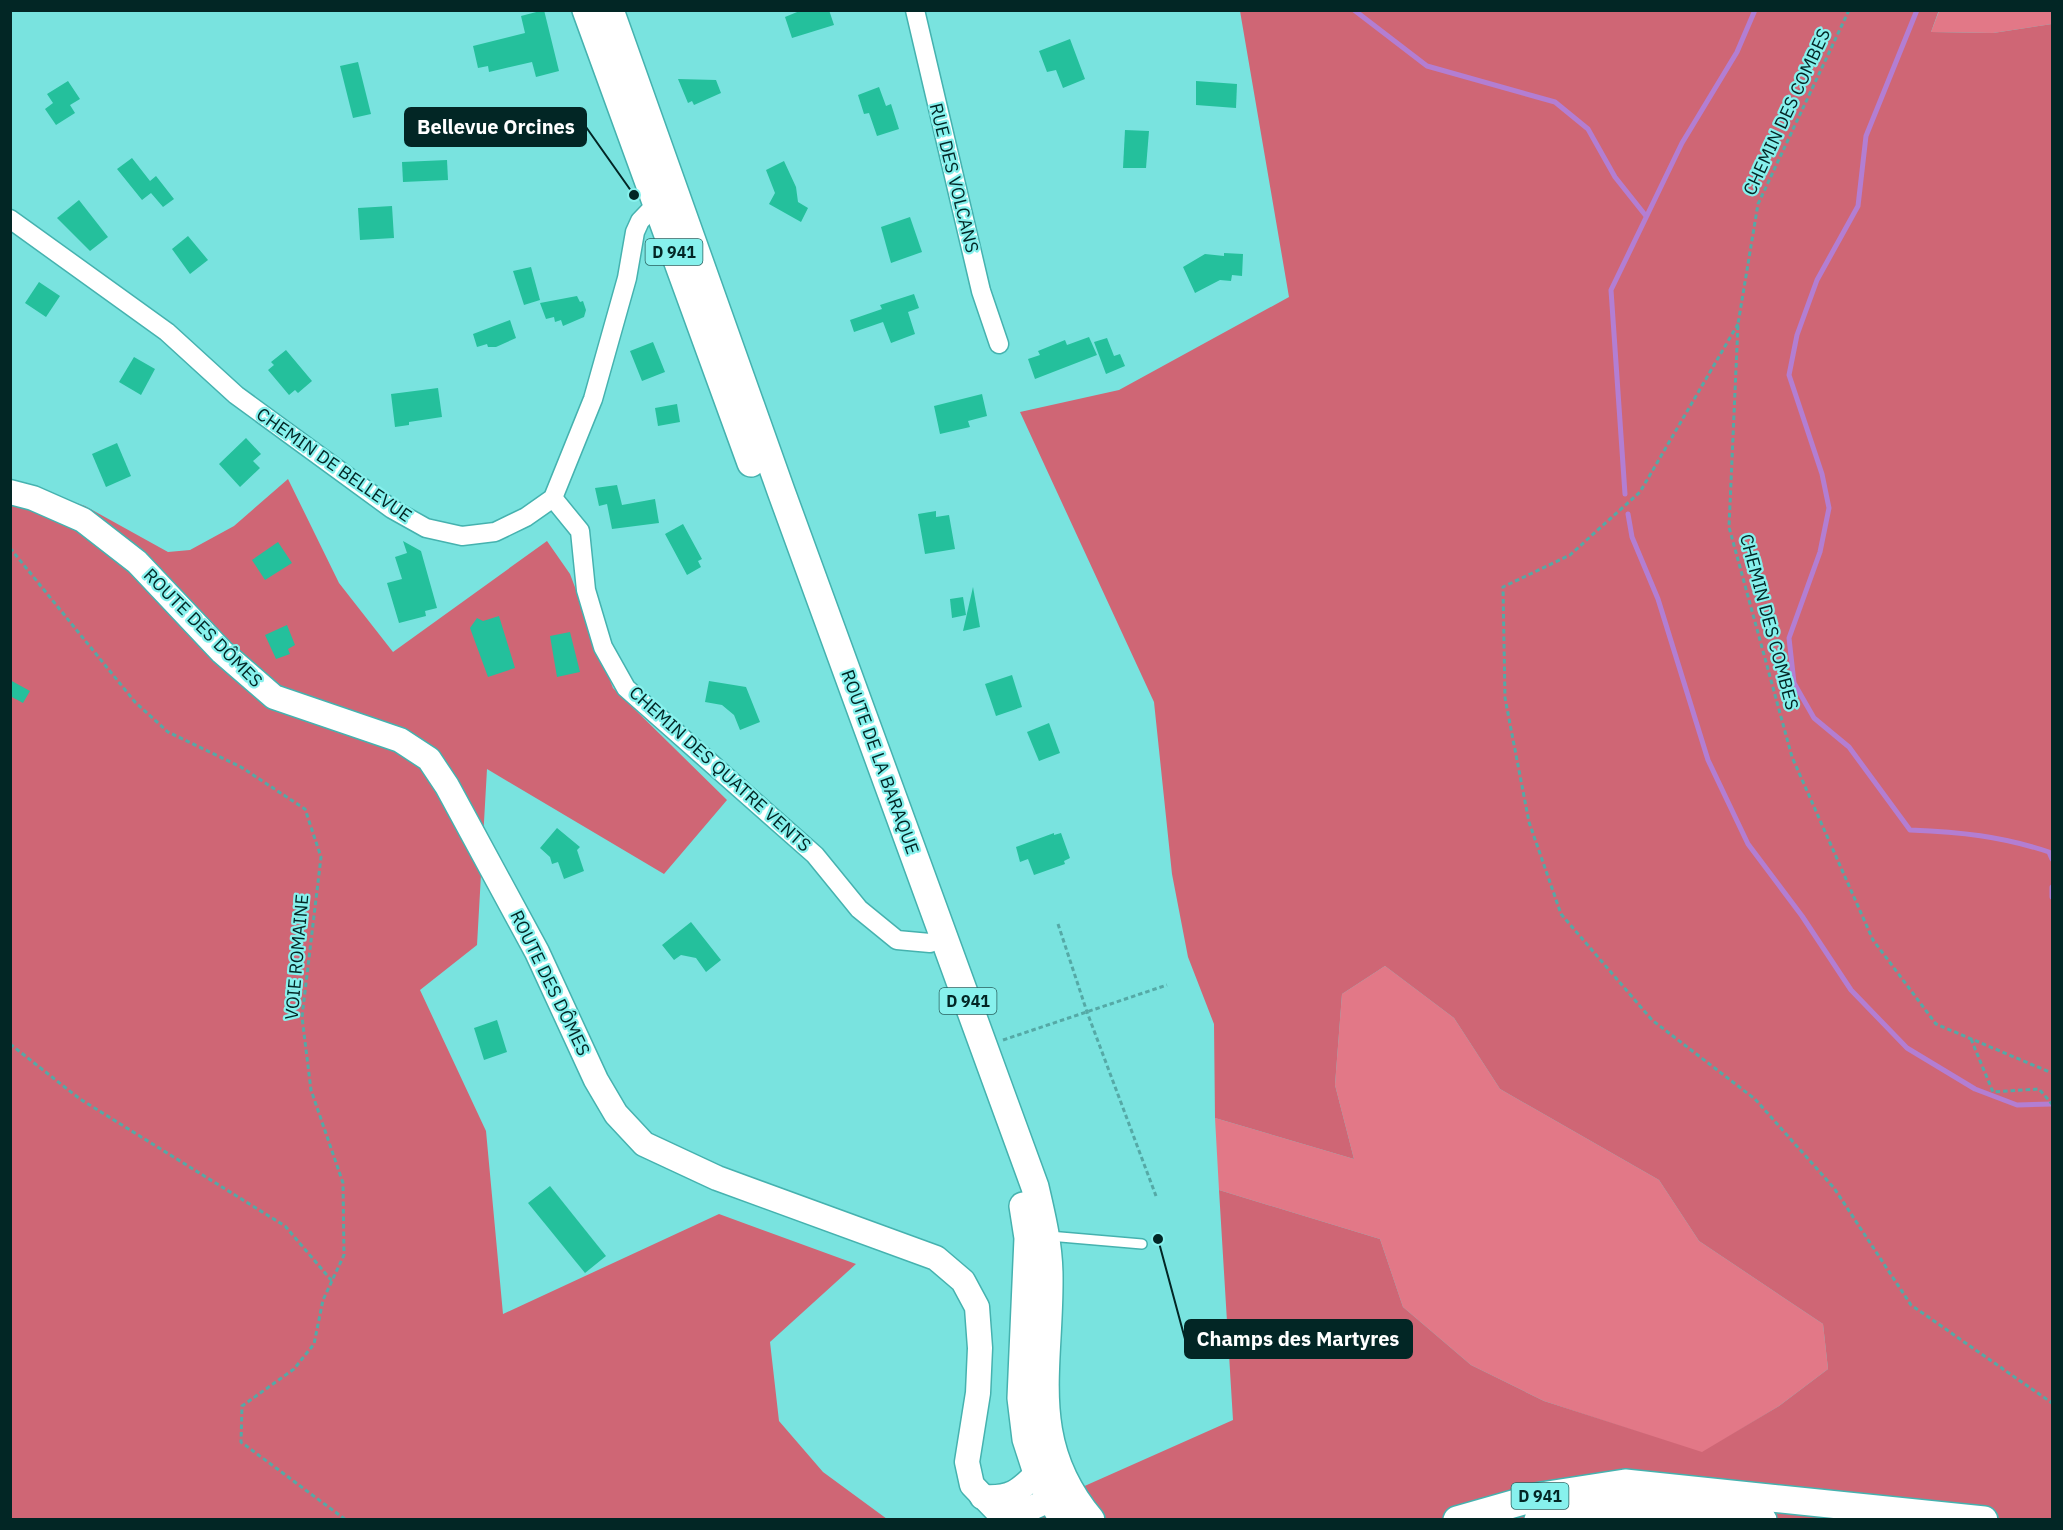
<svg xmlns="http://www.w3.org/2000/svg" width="2063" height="1530" viewBox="0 0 2063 1530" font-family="'IBM Plex Sans',sans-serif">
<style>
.green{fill:#e27887}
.forest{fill:#cf6675}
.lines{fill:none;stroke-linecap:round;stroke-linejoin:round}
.stream{stroke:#b37ed2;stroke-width:5}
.building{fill:#24c09c}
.lane-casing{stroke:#45b2af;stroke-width:12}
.street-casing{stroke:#45b2af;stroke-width:21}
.secondary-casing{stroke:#45b2af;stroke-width:27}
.primary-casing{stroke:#45b2af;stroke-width:30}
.path{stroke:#55a9a6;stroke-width:3;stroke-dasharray:4.5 3;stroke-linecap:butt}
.lane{stroke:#fff;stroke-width:9}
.street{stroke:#fff;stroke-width:18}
.secondary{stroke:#fff;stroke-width:24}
.primary{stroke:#fff;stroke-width:27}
.labels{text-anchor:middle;stroke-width:4.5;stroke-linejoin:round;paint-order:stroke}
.shield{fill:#87f1ed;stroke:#2a6361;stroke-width:1.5}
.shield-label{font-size:16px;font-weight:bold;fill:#022625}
.street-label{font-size:18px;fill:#022625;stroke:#87f1ed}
.leader{fill:none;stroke:#022625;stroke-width:2}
.callout-dot{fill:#022625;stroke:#87f1ed;stroke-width:2}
.callout{fill:#022625;stroke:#022625;stroke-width:2}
.callout-label{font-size:20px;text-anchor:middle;font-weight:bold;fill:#fff}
</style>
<rect width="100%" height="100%" fill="#79e3df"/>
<!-- green -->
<g class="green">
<polygon points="1939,11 2052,11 2052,24 1993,33 1931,32"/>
<polygon points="1385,966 1454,1018 1500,1089 1659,1180 1699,1241 1823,1324 1828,1369 1779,1406 1702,1453 1544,1401 1471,1365 1403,1307 1380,1239 1219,1190 1215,1118 1354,1159 1335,1085 1342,994"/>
</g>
<!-- forest -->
<g class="forest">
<polygon points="1939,10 1931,32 1993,33 2052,24 2052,1519 1008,1520 1233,1420 1219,1190 1380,1239 1403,1307 1471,1365 1544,1401 1702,1452 1779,1406 1828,1369 1823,1324 1699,1241 1659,1180 1500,1089 1454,1018 1385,966 1342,994 1335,1085 1354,1159 1215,1118 1214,1024 1188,957 1172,874 1154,702 1020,412 1119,390 1289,297 1240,11"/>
<polygon points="288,479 339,583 393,652 547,541 570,574 613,688 727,800 664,874 487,769 477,945 420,990 486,1131 503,1314 719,1214 856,1264 770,1342 779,1421 823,1472 887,1519 11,1520 11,480 85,506 168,552 190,550 234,526"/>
</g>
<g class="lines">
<!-- stream -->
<g class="stream">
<polyline points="1354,10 1427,66 1555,102 1588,129 1615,177 1646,216"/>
<path d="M1917,10l-51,126 -8,70 -41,74 -20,55 -8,40 33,99 7,34 -9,44 -31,86 5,45 20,35 35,29 61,83c50,2 91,6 139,22l3,7"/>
<polyline points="1625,494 1611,290 1682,143 1737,52 1755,10"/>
<polyline points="1628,514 1632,537 1658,599 1708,760 1748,844 1802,916 1851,990 1907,1048 1975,1089 2017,1105 2052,1104"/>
<polyline points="2052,887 2052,897"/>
</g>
</g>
<!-- building -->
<g class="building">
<polygon points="544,10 559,71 536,77 532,62 489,72 488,66 478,68 473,46 525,33 521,16"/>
<polygon points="802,10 829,10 834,25 792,38 785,17"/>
<polygon points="1070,39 1085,79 1063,88 1056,70 1047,72 1039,51"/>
<polygon points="358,62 371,114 353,118 340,66"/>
<polygon points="678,79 716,80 721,93 694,105 692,101 688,103"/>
<polygon points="68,81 80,99 70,105 75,113 56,125 45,109 53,103 47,94"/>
<polygon points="1196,81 1237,84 1236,108 1196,105"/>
<polygon points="879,87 886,106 891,104 899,129 877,136 869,113 864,114 858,95"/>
<polygon points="1125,130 1149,131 1146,168 1123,168"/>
<polygon points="132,158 150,181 156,176 174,199 163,207 151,193 142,200 117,169"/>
<polygon points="447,160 448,180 403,182 402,162"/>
<polygon points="784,161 796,187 798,202 808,208 801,222 769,204 775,193 766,170"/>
<polygon points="79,200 108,237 90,251 57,218"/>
<polygon points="392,206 394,238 360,240 358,208"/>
<polygon points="910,217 922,252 891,263 881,227"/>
<polygon points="188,236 208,260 190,274 172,249"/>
<polygon points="1224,253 1243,254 1242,276 1232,275 1231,281 1220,280 1195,293 1183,267 1205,254 1224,256"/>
<polygon points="531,267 540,300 524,305 513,271"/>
<polygon points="39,282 60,296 46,317 25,303"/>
<polygon points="914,294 919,308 908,312 915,334 891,343 883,322 854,332 850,320 882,309 880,305"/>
<polygon points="577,296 580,302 583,301 586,310 584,317 563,326 561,320 555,322 554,317 546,319 540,303"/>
<polygon points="510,320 516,338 496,347 488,347 487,344 477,347 473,334"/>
<polygon points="1089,337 1097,355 1035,379 1028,359 1040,355 1038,351 1065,340 1067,345"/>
<polygon points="1107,338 1114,356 1120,354 1125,366 1106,374 1094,342"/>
<polygon points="653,342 665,372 642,381 630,351"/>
<polygon points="286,350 312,381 298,393 295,390 289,395 268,370 274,365 271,362"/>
<polygon points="134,357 155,369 141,395 119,382"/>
<polygon points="438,388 442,417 409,422 409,425 395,427 391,394"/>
<polygon points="982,394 987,416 968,421 970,427 940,434 934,406"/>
<polygon points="677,404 680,422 658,426 655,408"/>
<polygon points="246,438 261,454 253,461 260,468 240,487 219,464"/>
<polygon points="117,443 131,476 106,487 92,454"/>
<polygon points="617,485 622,505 655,499 659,523 612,529 607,504 599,506 595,488"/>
<polygon points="936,511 936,517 949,515 955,549 925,554 918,514"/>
<polygon points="683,524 702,559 698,561 701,567 687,575 665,534"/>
<polygon points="403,541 421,551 437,608 425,611 426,616 399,623 387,583 402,579 395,557 407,553"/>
<polygon points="278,542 292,563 265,580 252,560"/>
<polygon points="973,587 980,627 963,631"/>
<polygon points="963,597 966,615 952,618 950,599"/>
<polygon points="499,616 515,668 488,677 470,628 477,618 483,621"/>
<polygon points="287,625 295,645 288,649 290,654 276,659 265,635"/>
<polygon points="570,632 580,672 557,677 550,636"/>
<polygon points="1012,675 1022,707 996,716 985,684"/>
<polygon points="10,680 30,691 23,703 10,696"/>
<polygon points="709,681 746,687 760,722 740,730 734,715 722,705 705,702"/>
<polygon points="1049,723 1060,753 1039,761 1027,732"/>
<polygon points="557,828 580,847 577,850 584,871 564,879 558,862 552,864 550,857 540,848"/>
<polygon points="1054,833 1054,835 1061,833 1070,858 1064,861 1065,864 1034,875 1028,859 1020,862 1016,847"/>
<polygon points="691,922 721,960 706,972 696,958 681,955 674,960 662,945"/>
<polygon points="497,1020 507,1052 484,1060 474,1028"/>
<polygon points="550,1186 606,1256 585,1273 528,1203"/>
</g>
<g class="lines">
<!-- lane casing -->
<g class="lane-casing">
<polyline id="lane" points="1049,1236 1142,1244"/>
</g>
<!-- street casing -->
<g class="street-casing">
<g id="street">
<polyline points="915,10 981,291 999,344"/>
<polyline points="10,219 167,332 236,395 392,509 426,528 462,536 495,532 526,517 553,498 593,399 627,278 635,232 640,221 662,198"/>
<polyline points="553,498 580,531 586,590 603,647 626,688 815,855 859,909 897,940 930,943 944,937"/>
</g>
</g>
<!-- secondary casing -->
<g class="secondary-casing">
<g id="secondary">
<polyline points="10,492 33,498 83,520 137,562 222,652 274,697 400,740 429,759 447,786 537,952 596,1080 616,1114 644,1144 717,1178 936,1258 963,1281 977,1307 980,1348 978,1393 967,1462 972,1485 996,1510 1025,1511 1058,1496 1058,1484"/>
<path d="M982,1497c28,2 37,-5 55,-24l12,13"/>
</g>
</g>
<!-- primary casing -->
<g class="primary-casing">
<g id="primary">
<polyline points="586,10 751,463"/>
<path d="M610,10l171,481 254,696c7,30 14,59 14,90 1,91 -24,165 42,243"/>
<polyline points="1023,1206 1028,1238 1021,1398 1026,1439 1037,1473 1063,1520"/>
<polyline points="1457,1520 1541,1496 1625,1483 1984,1520"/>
<path d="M1538,1520c15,-4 30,-9 45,-11 59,-9 122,4 180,11"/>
</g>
</g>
<!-- path -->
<g class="path">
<polyline points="1849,10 1758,204 1738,324 1729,527 1792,757 1873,940 1936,1024 2052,1073"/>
<polyline points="1738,324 1640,492 1570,555 1503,587 1505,698 1529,822 1561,914 1652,1020 1755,1099 1834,1188 1911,1305 2052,1403"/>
<polyline points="10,548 135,702 168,732 241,767 305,809 321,857 302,1017 311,1090 343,1183 344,1255 323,1300 314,1344 294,1369 242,1406 241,1442 346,1520"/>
<polyline points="1058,924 1087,1012 1156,1196"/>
<polyline points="1971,1039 1993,1092 2039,1089 2052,1104"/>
<polyline points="1003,1040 1167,985"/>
<polyline points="10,1044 80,1099 285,1226 332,1281"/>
</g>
<!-- lane -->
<use href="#lane" class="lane"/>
<!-- street -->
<use href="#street" class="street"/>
<!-- secondary -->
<use href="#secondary" class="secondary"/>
<!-- primary -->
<use href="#primary" class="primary"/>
</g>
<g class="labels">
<!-- shield labels -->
<g class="shield">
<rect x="645.5" y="239" width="57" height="26" rx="4.5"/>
<rect x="939.5" y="988" width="57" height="26" rx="4.5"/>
<rect x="1511.5" y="1483" width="57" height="26" rx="4.5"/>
</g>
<g class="shield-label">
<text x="674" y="258">D 941</text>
<text x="968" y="1007">D 941</text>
<text x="1540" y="1502">D 941</text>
</g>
<!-- street labels -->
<g class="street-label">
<text transform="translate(1787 112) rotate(-65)" y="6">CHEMIN DES COMBES</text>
<text transform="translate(954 178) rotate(76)" y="6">RUE DES VOLCANS</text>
<text transform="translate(334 465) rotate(35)" y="6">CHEMIN DE BELLEVUE</text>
<text transform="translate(1769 622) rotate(75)" y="6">CHEMIN DES COMBES</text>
<text transform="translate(203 628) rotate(45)" y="6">ROUTE DES DÔMES</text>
<text transform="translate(880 762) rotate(70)" y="6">ROUTE DE LA BARAQUE</text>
<text transform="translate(720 769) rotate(42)" y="6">CHEMIN DES QUATRE VENTS</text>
<text transform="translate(297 957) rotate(-85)" y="6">VOIE ROMAINE</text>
<text transform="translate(550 983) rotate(64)" y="6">ROUTE DES DÔMES</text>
</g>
</g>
<!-- callouts -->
<path class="leader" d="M634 195L586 127M1158 1239L1185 1339"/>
<g class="callout-dot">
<circle cx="634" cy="195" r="6"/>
<circle cx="1158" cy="1239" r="6"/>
</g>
<g class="callout">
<rect x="405" y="108" width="181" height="38" rx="6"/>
<rect x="1185" y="1320" width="227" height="38" rx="6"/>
</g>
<g class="callout-label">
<text x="496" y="134">Bellevue Orcines</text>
<text x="1298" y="1346">Champs des Martyres</text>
</g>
<!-- border -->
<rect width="2063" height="1530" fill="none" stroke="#022625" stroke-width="24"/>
</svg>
